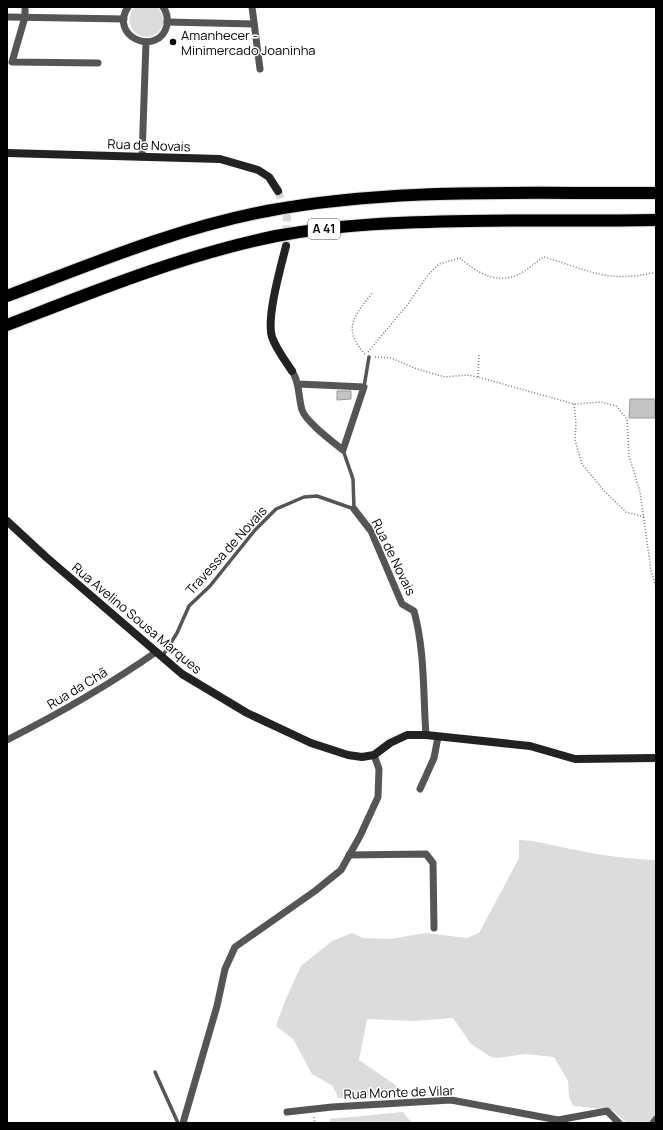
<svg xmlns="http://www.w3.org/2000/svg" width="663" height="1130" viewBox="0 0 663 1130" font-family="Manrope,sans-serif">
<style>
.green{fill:#dcdcdc}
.building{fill:#c4c4c4;stroke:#999}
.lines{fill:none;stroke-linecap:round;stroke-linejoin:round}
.secondary-tunnel{stroke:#d9d9d9;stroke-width:8;stroke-dasharray:8 4;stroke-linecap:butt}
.highway-casing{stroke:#dbdbdb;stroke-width:14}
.path{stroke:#777;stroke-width:1.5;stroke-dasharray:1 2;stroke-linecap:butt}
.lane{stroke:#555;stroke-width:3.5}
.street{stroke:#555;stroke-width:7}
.secondary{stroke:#222;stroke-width:8}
.highway{stroke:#000;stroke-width:12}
.poi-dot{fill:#000;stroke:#fff;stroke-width:1.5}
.labels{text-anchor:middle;stroke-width:3;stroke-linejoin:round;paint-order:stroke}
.shield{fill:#fff;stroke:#4c4c4c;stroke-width:1}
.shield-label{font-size:12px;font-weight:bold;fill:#000}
.poi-label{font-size:13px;fill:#000;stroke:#fff;text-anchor:start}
.street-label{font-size:13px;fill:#000;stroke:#fff}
</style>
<rect width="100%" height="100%" fill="#fff"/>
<!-- green -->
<g class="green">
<path d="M135,7h23l5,9 1,6c-9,31 -49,8 -29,-15z"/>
<path d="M519,840c15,0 27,4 42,7 32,7 63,12 95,13v257c-6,8 -19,6 -29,6l-15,-13 -39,-4 -4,-10 -1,-15 -14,-24 -29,-3 -27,4 -7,-1 -20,-13 -18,-26 -40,3 -46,-2 -8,41 45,31 -6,4 -60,3 -5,-12 -21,-12 -19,-35 -17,-13 9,-25 16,-35 31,-25 20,-8 11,5 27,1 36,-6 41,5 12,-5 40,-75z"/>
<polygon points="403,1112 412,1123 330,1123 330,1119"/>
</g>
<!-- building -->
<g class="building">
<polygon points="337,391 351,391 351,399 337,400"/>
<polygon points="630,399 655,399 655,418 629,418"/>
</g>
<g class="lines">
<!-- secondary-tunnel -->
<polyline class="secondary-tunnel" points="278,191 287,217 286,246"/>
<!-- highway casing -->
<g class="highway-casing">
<g id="highway">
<path d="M7,296c85,-32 170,-68 260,-85 127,-24 260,-17 389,-18"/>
<path d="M7,325c88,-34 176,-70 269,-89 64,-12 128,-14 193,-15 62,-1 125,0 187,-1"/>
</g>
</g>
<!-- path -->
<g class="path">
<path d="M368,352l40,-48 20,-29 11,-11 21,-6c17,15 38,28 61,15 8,-4 15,-11 23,-16 45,13 63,27 112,15"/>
<path d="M365,354c-24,-26 -10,-39 8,-62"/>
<polyline points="375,357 391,358 417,369 445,377 467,375 478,377 574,404 601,402 616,406 627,419 629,456 640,492 651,570 656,588"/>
<polyline points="478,377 479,355"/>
<polyline points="574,404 576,423 575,440 582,464 605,492 626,512 644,517"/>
<polyline points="314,1117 315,1123"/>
</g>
<!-- lane -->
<g class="lane">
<polyline points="364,387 369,357"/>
<polyline points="162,657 177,633 189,606 210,586 255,530 276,509 304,497 317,496 354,509 353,479 343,450"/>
<polyline points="155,1072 178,1123"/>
</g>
<!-- street -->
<g class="street">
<polyline points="25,7 25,17 12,62 98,63"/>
<path d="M128,7c-20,30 31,51 39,18 1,-7 0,-13 -4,-18"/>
<polyline points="252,7 260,69"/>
<polyline points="7,17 124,19"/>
<polyline points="167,22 254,24"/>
<polyline points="142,157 146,42"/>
<path d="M292,371c8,12 6,25 10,39 4,12 31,32 41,40l21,-63 -66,-3"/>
<path d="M354,509l17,22 31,73 12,7c11,40 9,83 12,124"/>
<path d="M7,740c51,-26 102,-55 149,-88"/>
<polyline points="420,789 434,758 438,737"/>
<polyline points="349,855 426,854 433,863 434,928"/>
<polyline points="287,1112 332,1107 451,1100 558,1120"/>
<polyline points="556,1122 558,1120 607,1111 619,1123"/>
<polyline points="183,1123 217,1006 225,969 235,947 315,891 341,870 360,836 378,797 379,769 374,755"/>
<polyline points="653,1123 656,1119"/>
</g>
<!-- secondary -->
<g class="secondary">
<polyline points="7,153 220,159 258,170 269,177 278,191"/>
<path d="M286,246c-5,20 -20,72 -14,91 4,12 13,23 20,34"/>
<polyline points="7,521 46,557 182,674 247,713 311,743 348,755 362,757 374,755 390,743 407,735 426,735 530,746 575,759 656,758"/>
</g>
<!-- highway -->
<use href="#highway" class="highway"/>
</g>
<!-- markers -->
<circle class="poi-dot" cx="173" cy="42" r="4"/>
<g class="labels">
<!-- shield labels -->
<rect class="shield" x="308" y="219" width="32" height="20" rx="3"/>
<g class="shield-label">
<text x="324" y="233">A 41</text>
</g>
<!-- poi labels -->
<g class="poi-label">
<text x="181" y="40">Amanhecer -<tspan x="181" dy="15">Minimercado Joaninha</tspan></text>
</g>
<!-- street labels -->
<g class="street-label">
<text transform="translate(149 145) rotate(2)" y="5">Rua de Novais</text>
<text transform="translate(226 550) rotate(-48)" y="5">Travessa de Novais</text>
<text transform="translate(394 557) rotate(64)" y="5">Rua de Novais</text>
<text transform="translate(137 618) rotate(40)" y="5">Rua Avelino Sousa Marques</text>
<text transform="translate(77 688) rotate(-31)" y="5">Rua da Chã</text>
<text transform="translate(399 1092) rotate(-2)" y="5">Rua Monte de Vilar</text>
</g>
</g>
<!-- border -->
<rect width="663" height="1130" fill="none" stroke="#000000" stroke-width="16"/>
</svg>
